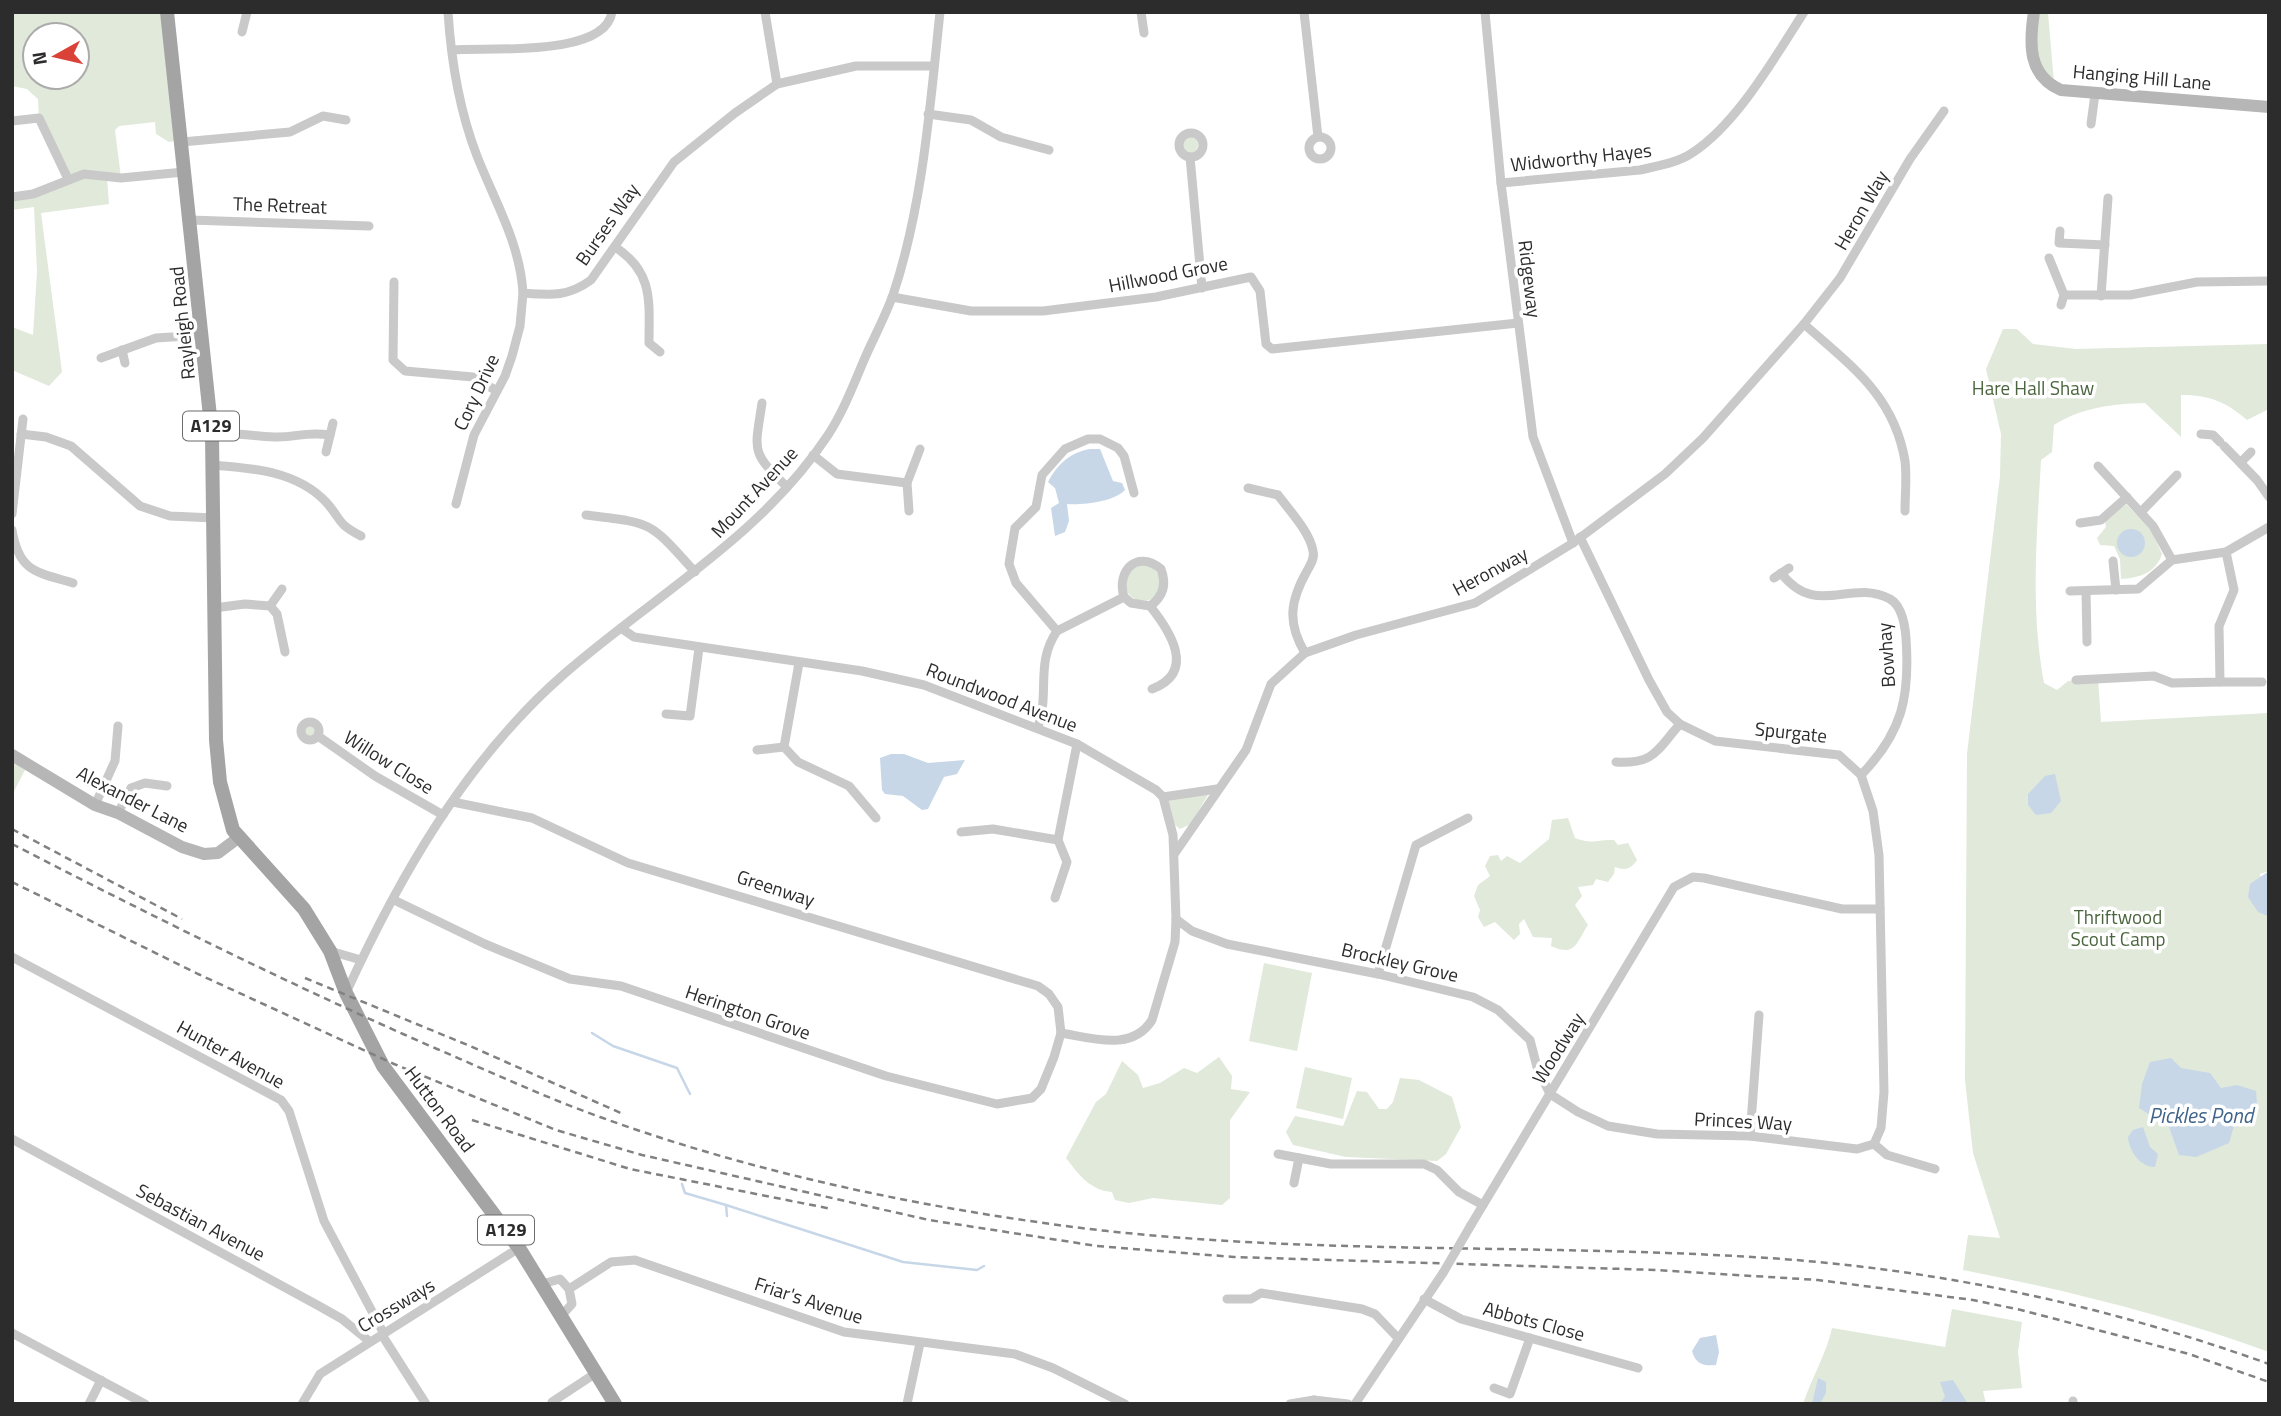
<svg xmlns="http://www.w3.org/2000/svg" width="2281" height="1416" viewBox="0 0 2281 1416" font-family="'Titillium Web',sans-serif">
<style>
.green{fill:#e0e9da;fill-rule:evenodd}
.water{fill:#c7d7e8}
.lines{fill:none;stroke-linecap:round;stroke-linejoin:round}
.stream{stroke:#c7d7e8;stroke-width:2.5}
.street{stroke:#c9c9c9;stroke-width:9}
.secondary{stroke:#b6b6b6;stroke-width:12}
.primary{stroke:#a4a4a4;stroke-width:14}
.rail{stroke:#818181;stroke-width:2.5;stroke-dasharray:7 5;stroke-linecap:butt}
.street-bridge{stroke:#c9c9c9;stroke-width:9}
.labels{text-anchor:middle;stroke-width:7;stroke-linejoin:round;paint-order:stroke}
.shield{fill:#fff;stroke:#6b6b6b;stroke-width:2}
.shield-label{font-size:18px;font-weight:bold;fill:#2c2c2c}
.street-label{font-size:19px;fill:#2c2c2c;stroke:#fff}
.park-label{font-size:19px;fill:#4a653d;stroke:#fff}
.water-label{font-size:21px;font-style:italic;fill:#406389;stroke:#fff}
</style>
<rect width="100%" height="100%" fill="#fff"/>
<!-- green -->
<g class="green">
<path d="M12,12h156l7,129 -6,1 -13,-8 -1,-12 -36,4 -4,4 6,48h-14l2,26 -68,9 21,159 -13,14 -37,-16v-43l21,8 4,-63 -3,-65 -22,3v-13l55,-19 -28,-60 -1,-19 -11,-10 -15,-3zM35,35h42v42h-42z"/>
<polygon points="2048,13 2054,83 2037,72 2034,15"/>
<circle cx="1190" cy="145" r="8"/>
<path d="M2003,329h14l16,15 43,5 193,-5v65l-22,11c-22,-19 -38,-25 -66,-25v42l-36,-34c-33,1 -62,4 -91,22l-2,27 -11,8c-4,74 -11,149 3,223l13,7 11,-9 30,-3 3,44 168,-9v158l-9,3 9,41v437c-99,-36 -203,-62 -306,-82l5,-35 32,3 -27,-85 -8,-73 2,-326 33,-278 1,-42 -15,-65z"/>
<path d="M2126,504l25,26 11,24c-6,19 -23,24 -41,25l-1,-20 -6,-13 -14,-1 -3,-7 9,-11 -1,-6z"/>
<circle cx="1143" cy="583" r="18"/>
<circle cx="310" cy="730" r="8"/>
<polygon points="12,761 25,770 12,795"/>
<polygon points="1209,793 1191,824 1180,829 1175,825 1168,800"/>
<path d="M1568,818l7,20c19,7 22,1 39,2l4,5 10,-2 9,17c-6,9 -12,11 -22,7l-1,7 -6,8 -12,-3 -3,6 -15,2 4,9 -7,9 13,20c-11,16 -12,33 -37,21l1,-8 -19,-1 -9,-18 -5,5 1,10 -6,6 -19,-18 -11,5 -6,-10 2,-7 -6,-14 4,-11 12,-9 -5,-10 5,-10 8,-1 3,6 6,-5 13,7 29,-24 3,-19z"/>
<polygon points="1264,963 1312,973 1297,1051 1249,1041"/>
<path d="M1219,1057l13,19 -1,13 19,3 -20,28v78l-8,7 -69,-7 -24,5 -14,-3 -3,-8c-22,-2 -32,-16 -46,-34l30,-56 10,-8 16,-33 16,14 5,13 17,-5 24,-15 13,5z"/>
<polygon points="1305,1067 1352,1078 1343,1119 1296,1108"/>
<polygon points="1400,1078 1419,1080 1452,1097 1461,1127 1446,1154 1437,1161 1346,1157 1293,1145 1286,1132 1295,1116 1343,1126 1357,1091 1367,1092 1379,1109 1387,1109 1393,1102"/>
<path d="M1952,1309l70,13 -4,30 4,36 -39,3 3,13h-183c9,-27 23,-49 29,-76l113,19z"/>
</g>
<!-- water -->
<g class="water">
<path d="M1090,449h10l13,32 9,2 3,7c-12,12 -41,15 -58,14l2,17 -4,11 -10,4 -4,-28 8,-5 -4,-15 -7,-6c10,-18 21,-29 42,-33z"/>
<circle cx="2131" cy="543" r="14"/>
<polygon points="891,754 904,754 928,763 965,760 957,774 944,777 928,809 922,810 903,796 885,794 882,790 880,758"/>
<polygon points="2055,774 2061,801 2051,813 2036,815 2028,805 2028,794 2045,776"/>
<polygon points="2269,871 2269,915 2268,916 2258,912 2248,897 2250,884"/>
<polygon points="2171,1058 2181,1068 2210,1073 2221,1088 2237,1085 2256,1091 2257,1104 2234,1126 2229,1143 2196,1157 2179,1155 2169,1127 2139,1108 2142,1084 2150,1062"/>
<path d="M2143,1127l7,20 8,7 -3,13c-15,0 -26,-16 -27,-30l5,-7z"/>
<path d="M1716,1335l3,17 -3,13c-12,1 -20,0 -24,-14l8,-13z"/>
<polygon points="1818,1378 1826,1382 1826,1393 1820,1404 1812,1404"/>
<polygon points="1953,1380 1968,1404 1939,1404 1945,1397 1940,1382"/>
</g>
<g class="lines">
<!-- stream -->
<g class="stream">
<polyline points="592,1033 613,1046 677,1068 690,1094"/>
<polyline points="682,1184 685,1193 726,1205 727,1216"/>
<polyline points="726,1205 903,1262 977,1270 984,1266"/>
</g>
<!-- street -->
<g class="street">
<path d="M448,12c3,47 12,100 29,144 18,46 43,87 46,137 28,2 45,4 68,-13l83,-118 61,-49 42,-29 79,-18h78"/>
<polyline points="765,12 777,84"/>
<polyline points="1141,12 1144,33"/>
<polyline points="1304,12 1318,137"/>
<polyline points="1485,12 1501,183 1533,437 1573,543"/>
<polyline points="242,32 247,12"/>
<path d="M453,50c33,-3 152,8 159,-38"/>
<polyline points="928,114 971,120 1001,137 1049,150"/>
<polyline points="12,121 39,118 68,179"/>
<polyline points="2091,124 2095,94"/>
<circle cx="1191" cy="145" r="12"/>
<circle cx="1320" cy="148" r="11"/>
<polyline points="182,142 290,132 323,116 346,120"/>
<polyline points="1190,157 1202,288"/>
<path d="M1501,183l139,-13c17,-4 37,-7 52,-17 45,-29 83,-96 112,-141"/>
<polyline points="12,197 33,194 84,174 121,178 184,172"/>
<polyline points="190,220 369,226"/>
<polyline points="2060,231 2059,243 2105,245"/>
<path d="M615,247c39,25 34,55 34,96l11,9"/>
<polyline points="2049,258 2064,295 2061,305"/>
<polyline points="394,282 393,360 405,371 473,377 497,391"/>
<polyline points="2064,295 2130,295 2197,282 2269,281"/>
<polyline points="2101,296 2108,198"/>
<polyline points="892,297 971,311 1043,311 1156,297 1251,277 1260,291 1266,344 1272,349 1518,323"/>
<path d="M1804,324c47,42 90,71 101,137 2,16 0,34 0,50"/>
<polyline points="122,350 125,363"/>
<polyline points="101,358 156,338 203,335"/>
<path d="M762,403c-7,48 -12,48 24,83"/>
<polyline points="21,434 46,437 71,446 140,506 170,516 214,518"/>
<polyline points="2201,434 2213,435 2220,442"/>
<path d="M212,435c26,-3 37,1 62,2 22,1 30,-6 56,-2"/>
<polyline points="2224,446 2257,480 2269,497"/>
<polyline points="326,452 333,423"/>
<polyline points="813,455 837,474 907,483"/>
<polyline points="2241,462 2251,452"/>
<path d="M213,465c39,3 84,6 113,37 17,19 9,20 35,34"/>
<polyline points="2098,466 2153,526 2172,560"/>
<path d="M1248,488l30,7c11,15 32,37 35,56 2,8 -3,14 -6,20 -17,30 -20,52 -2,82"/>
<polyline points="456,504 474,435 505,376 512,356 520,326 523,293"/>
<polyline points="909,511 907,483 920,449"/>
<polyline points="2141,512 2177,475"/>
<polyline points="12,514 23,419"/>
<path d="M586,515c68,8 63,6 109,57"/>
<polyline points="2080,523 2101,520 2127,497"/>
<path d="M12,530c7,42 24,42 61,53"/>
<polyline points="1580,537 1649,680 1667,712 1680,724 1715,741 1839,755 1861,775 1873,811 1879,855 1884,1092 1881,1128 1874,1144"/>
<polyline points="2113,561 2116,590"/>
<path d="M1781,573c36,46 68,5 109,26 12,7 15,26 16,39 4,58 -3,94 -45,137"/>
<polyline points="1774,578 1789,568"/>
<polyline points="2070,591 2138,589 2172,560 2226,552 2269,527"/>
<polyline points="2086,591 2087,642"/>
<path d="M1124,597c-8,-26 13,-48 37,-28 6,16 2,28 -11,37"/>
<polyline points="270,606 282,589"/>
<polyline points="214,608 245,604 270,606 277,614 285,652"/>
<path d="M621,628l13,9 228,34 62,14 153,59 79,46 7,7 10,38 3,84 -1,23 -23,78c-20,32 -60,18 -91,13"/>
<polyline points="1057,631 1016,583 1009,564 1015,528 1036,507 1042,475 1065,449 1088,439 1100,439 1118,448 1124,456 1134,493"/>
<polyline points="2076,680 2154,676 2172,683 2220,682 2219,626 2234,590 2226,552"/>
<polyline points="2220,682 2262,682"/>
<polyline points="666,714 690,716 699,648"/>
<circle cx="310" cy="731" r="9"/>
<path d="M1038,727c12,-35 -3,-64 19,-96l67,-34 7,6 19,3c20,25 47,66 2,83"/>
<polyline points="318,736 375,776 443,815"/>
<polyline points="784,747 799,663"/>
<polyline points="757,750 784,747 798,762 849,786 876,818"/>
<path d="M1616,762c39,2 40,-11 64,-38"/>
<polyline points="1163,797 1217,789"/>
<polyline points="95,805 115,761 118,726"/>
<polyline points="118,813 131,788 145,783 167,786"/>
<polyline points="961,832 993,829 1058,840 1077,744"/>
<polyline points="1175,853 1246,750 1271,684 1305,653 1356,635 1475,603 1573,543 1665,474 1703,438 1804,324 1840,278 1910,159 1944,111"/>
<polyline points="1055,898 1067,862 1058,840"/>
<polyline points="394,900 485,944 570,979 621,986 886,1076 997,1104 1032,1098 1041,1089 1054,1057 1061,1033 1058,1007 1049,994 1038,986 628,863 532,818 453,802"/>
<polyline points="1176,919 1192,931 1227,944 1378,974 1473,997 1498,1010 1530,1040 1537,1067 1550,1094 1578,1112 1608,1126 1657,1134 1750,1136 1857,1149 1874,1144 1887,1155 1935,1169"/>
<polyline points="330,951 361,960"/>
<polyline points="12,957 281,1100 289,1111 324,1221 384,1334"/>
<polyline points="1378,974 1416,845 1468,818"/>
<path d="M346,993c53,-116 120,-233 217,-318 90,-79 197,-137 265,-240 15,-23 25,-49 36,-75 9,-21 21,-43 29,-65 30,-90 37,-189 47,-283"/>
<polyline points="1750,1136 1759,1015"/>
<polyline points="12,1139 319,1306 342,1319 369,1341"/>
<polyline points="1278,1154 1331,1164 1424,1164 1437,1170 1459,1192 1483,1205"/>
<polyline points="1294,1183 1299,1158"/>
<polyline points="1471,1225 1674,887 1693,877 1704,878 1842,909 1880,909"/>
<polyline points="542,1284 560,1279 569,1289 572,1304 562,1315"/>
<polyline points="569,1289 611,1262 635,1260 844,1332 1015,1354 1053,1368 1125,1404"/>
<polyline points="1227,1299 1251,1299 1261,1293 1362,1309 1375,1314 1398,1338"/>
<polyline points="1424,1299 1461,1319 1638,1368"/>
<polyline points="12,1333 145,1404"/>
<polyline points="382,1335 426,1404"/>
<polyline points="1494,1388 1510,1394 1530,1338"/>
<polyline points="2073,1401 2073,1404"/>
<polyline points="552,1402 596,1373"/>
<polyline points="89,1404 101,1380"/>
<polyline points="302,1404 320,1374 519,1248"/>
<polyline points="907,1404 920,1343"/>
<polyline points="1290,1404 1314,1400"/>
<polyline points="1314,1404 1314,1400 1348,1404"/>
<polyline points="1355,1404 1443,1273"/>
</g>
<!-- secondary -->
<g class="secondary">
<path d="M2034,12c-5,32 -6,64 27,78l208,17"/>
<polyline points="12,755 95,805 118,813 182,847 204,854 218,853 238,838"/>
</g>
<!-- primary -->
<polyline class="primary" points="167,12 212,435 216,740 220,782 233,830 304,909 330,951 346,993 383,1066 519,1248 615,1404"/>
<!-- rail -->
<g class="rail">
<polyline points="12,829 182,919"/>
<path d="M12,844c140,72 281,142 425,205 54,23 107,48 163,68 146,53 303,87 458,108 229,31 463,18 694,32 177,10 350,47 517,107"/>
<polyline points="12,882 198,974 394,1064 556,1130 642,1155 929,1220 1097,1246 1234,1257 1656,1270 1818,1280 1973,1300 2021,1310 2189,1354 2269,1382"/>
<polyline points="305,978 470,1046 623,1114"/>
<polyline points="472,1120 630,1169 832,1209"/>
</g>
<!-- street-bridge -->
<polyline class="street-bridge" points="1443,1273 1471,1225"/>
</g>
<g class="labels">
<!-- shield labels -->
<g class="shield">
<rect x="183" y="411.5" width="56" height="29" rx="5"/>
<rect x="478" y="1215.5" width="56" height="29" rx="5"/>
</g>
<g class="shield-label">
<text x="211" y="432">A129</text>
<text x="506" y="1236">A129</text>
</g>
<!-- street labels -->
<g class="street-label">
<text transform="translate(2142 77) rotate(5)" y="7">Hanging Hill Lane</text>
<text transform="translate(1581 157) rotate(-6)" y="7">Widworthy Hayes</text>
<text transform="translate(280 205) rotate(2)" y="7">The Retreat</text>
<text transform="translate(1861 210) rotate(-60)" y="7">Heron Way</text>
<text transform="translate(607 224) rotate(-55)" y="7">Burses Way</text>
<text transform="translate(1168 274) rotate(-11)" y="7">Hillwood Grove</text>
<text transform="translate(1530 279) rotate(83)" y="7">Ridgeway</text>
<text transform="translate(182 323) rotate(-96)" y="7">Rayleigh Road</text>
<text transform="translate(476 392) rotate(-65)" y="7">Cory Drive</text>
<text transform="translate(754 492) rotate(-47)" y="7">Mount Avenue</text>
<text transform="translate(1490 571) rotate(-28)" y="7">Heronway</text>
<text transform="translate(1886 655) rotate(-94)" y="7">Bowhay</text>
<text transform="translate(1002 697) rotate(21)" y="7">Roundwood Avenue</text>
<text transform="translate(1791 732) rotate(6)" y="7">Spurgate</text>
<text transform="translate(389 762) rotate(32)" y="7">Willow Close</text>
<text transform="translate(133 799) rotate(27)" y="7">Alexander Lane</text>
<text transform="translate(776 888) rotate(18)" y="7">Greenway</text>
<text transform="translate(1400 962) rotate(13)" y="7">Brockley Grove</text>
<text transform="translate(748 1012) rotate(19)" y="7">Herington Grove</text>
<text transform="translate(1558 1048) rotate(-58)" y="7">Woodway</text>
<text transform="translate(231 1054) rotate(29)" y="7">Hunter Avenue</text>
<text transform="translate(440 1109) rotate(53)" y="7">Hutton Road</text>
<text transform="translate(1743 1121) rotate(3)" y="7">Princes Way</text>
<text transform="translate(201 1222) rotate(28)" y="7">Sebastian Avenue</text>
<text transform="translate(809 1300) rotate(18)" y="7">Friar's Avenue</text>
<text transform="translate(396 1305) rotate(-31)" y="7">Crossways</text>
<text transform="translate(1534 1321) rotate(15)" y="7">Abbots Close</text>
</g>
<!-- park labels -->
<g class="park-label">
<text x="2033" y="395">Hare Hall Shaw</text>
<text x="2118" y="924">Thriftwood<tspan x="2118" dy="22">Scout Camp</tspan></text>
</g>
<!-- water labels -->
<g class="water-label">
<text x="2201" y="1123">Pickles Pond</text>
</g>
</g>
<!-- border -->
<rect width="2281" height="1416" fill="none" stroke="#2c2c2c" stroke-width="28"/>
<!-- north arrow -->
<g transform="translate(56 56) rotate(262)"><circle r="33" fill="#ffffff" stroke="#ababab" stroke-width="2"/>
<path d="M0-5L12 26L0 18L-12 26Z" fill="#da4238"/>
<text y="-10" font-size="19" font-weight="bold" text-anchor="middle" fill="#2c2c2c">N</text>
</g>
</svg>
